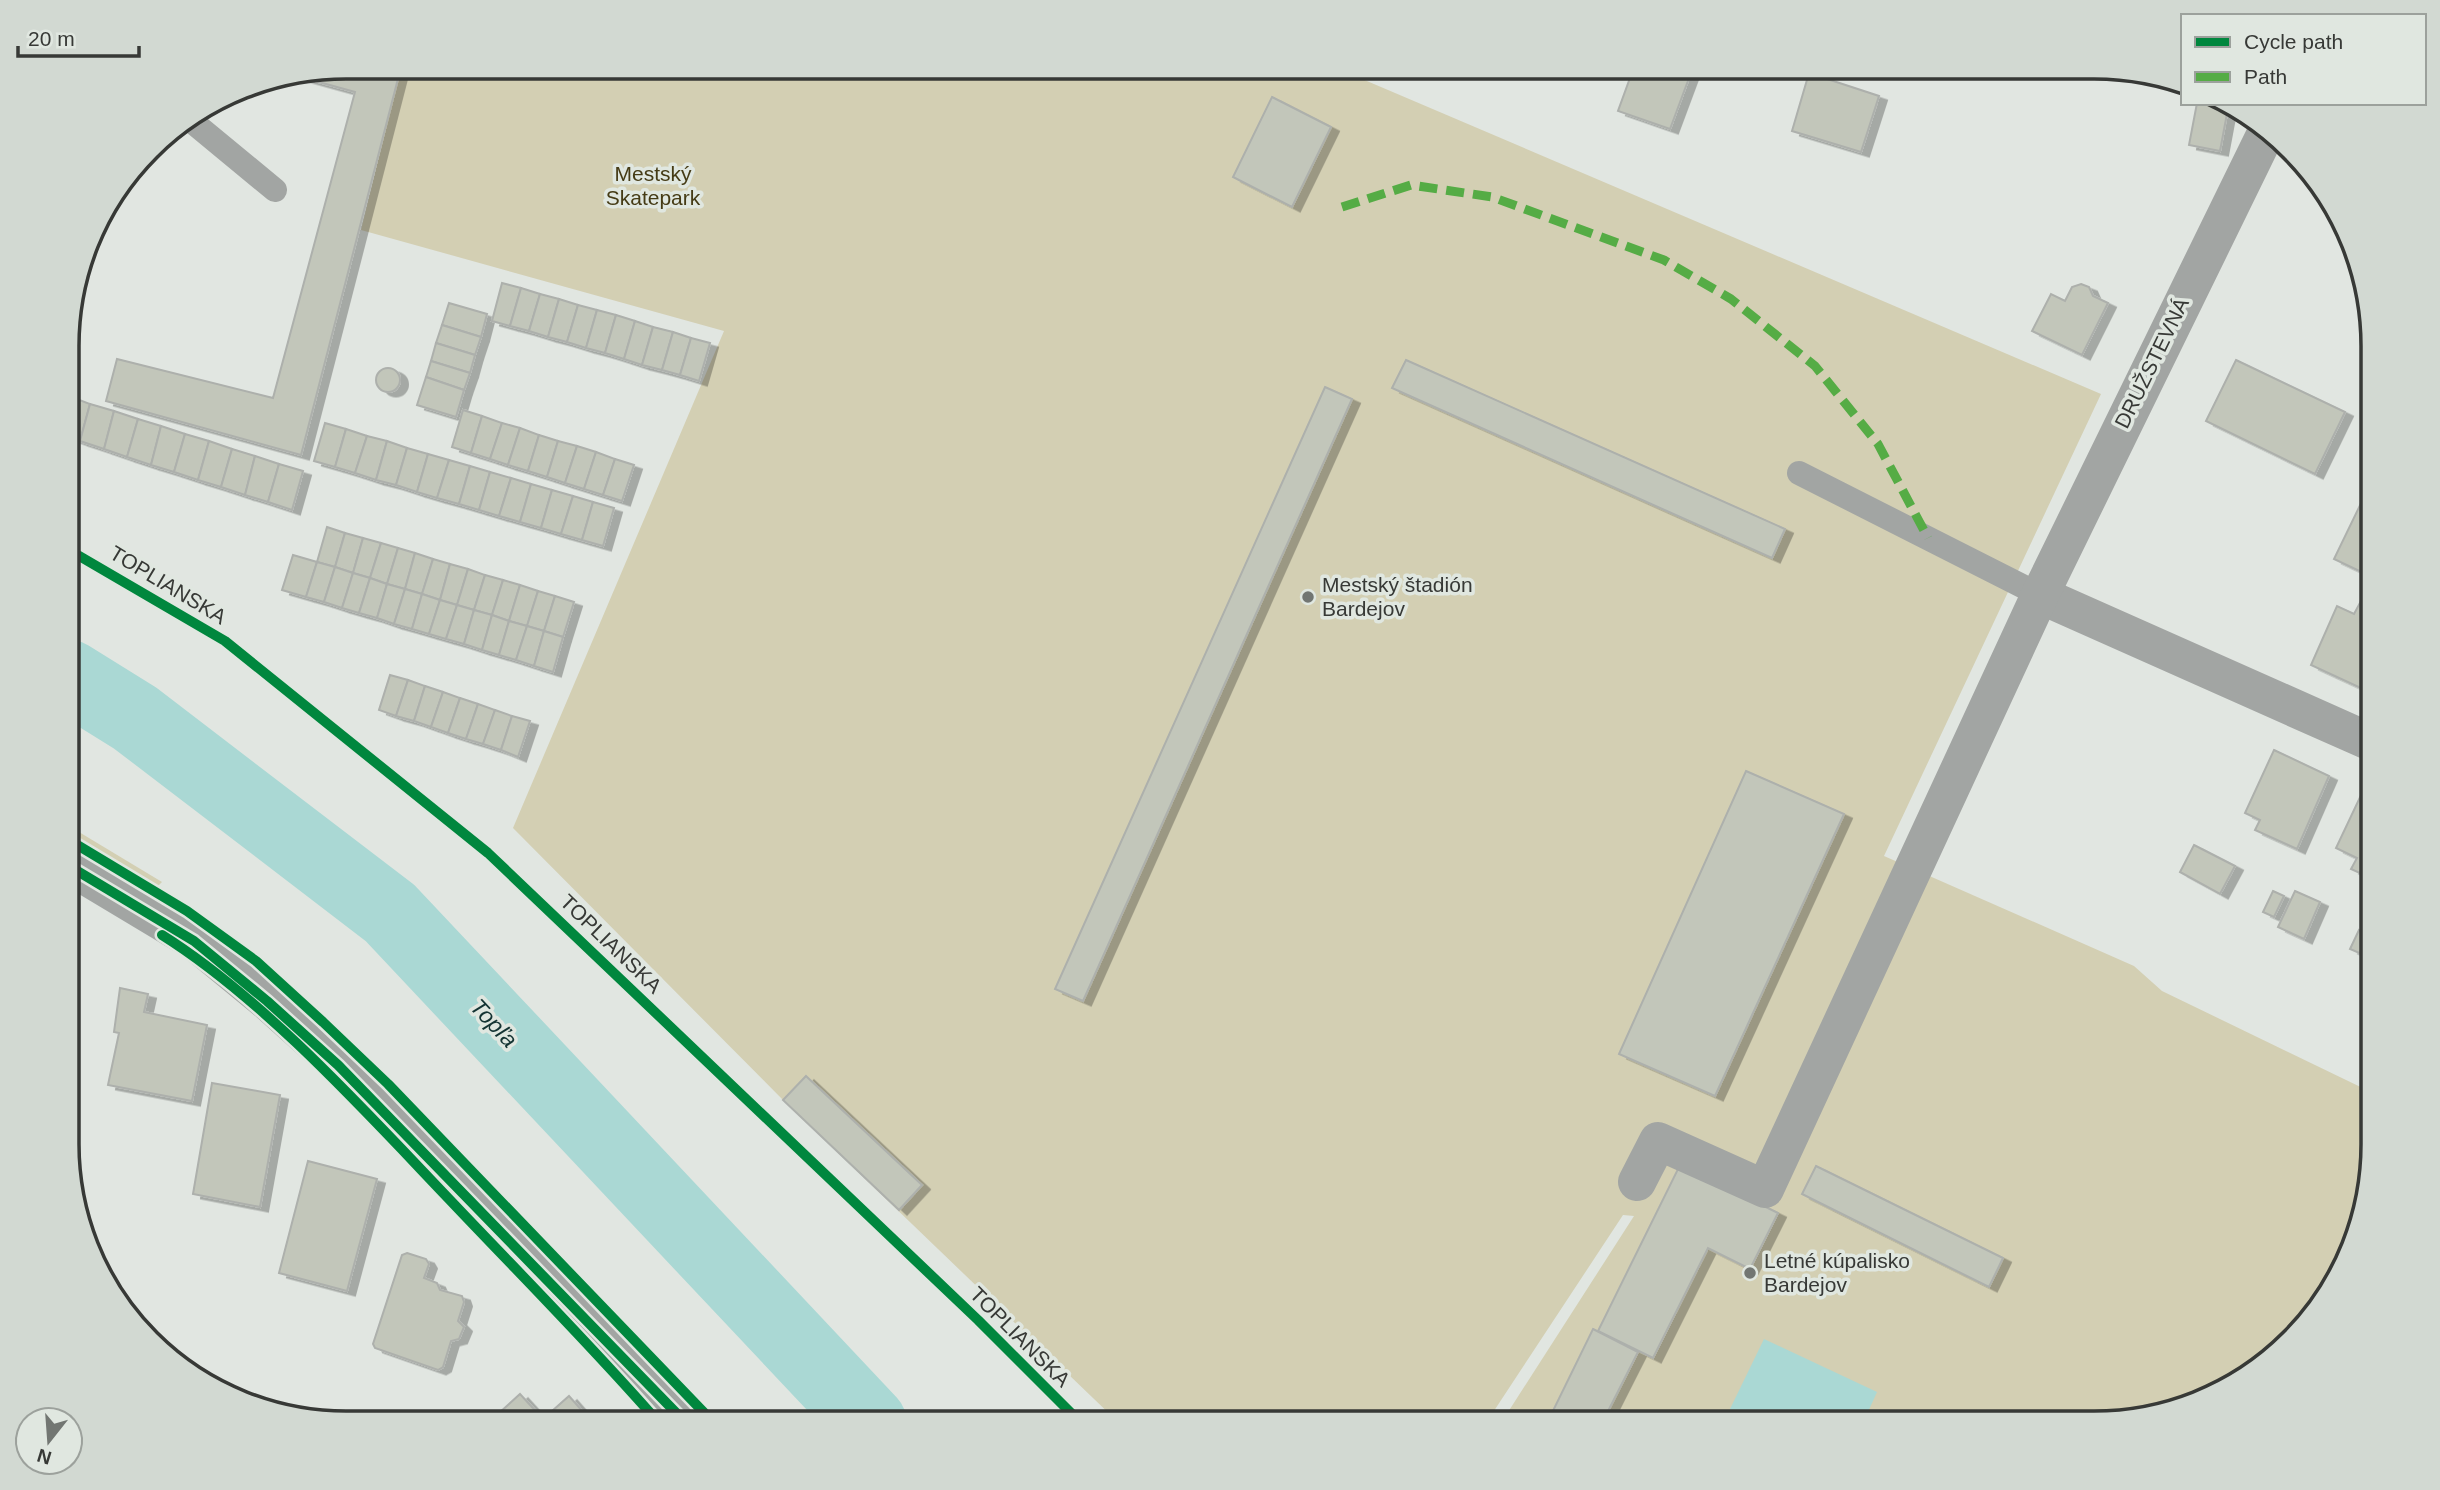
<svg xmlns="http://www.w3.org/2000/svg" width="2440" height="1490" viewBox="0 0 2440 1490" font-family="Helvetica,sans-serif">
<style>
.green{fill:#d3cfb3}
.water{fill:#aad8d4}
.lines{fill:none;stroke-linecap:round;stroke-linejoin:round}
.river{stroke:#aad8d4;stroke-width:74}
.building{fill:#c2c6ba;stroke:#adb0ac;stroke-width:2;filter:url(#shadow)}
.service{stroke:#a2a5a3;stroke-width:24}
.minor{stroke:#a2a5a3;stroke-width:38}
.quiet{stroke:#55ac45;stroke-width:9;stroke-dasharray:18 9;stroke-linecap:butt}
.cycleway-casing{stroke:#e0e7e0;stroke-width:15}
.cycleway{stroke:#00873e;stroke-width:10}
.poi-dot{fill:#727672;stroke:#e0e7e0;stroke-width:2.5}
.labels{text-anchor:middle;stroke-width:7;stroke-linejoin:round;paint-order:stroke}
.park-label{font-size:21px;fill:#453b15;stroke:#e0e7e0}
.street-label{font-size:21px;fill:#373936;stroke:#e0e7e0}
.poi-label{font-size:21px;fill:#373936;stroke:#e0e7e0;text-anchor:start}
.water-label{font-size:23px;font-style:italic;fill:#143433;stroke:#e0e7e0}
.rim{fill:none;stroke:#373936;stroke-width:3.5}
</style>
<defs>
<filter id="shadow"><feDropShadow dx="8" dy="4.5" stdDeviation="0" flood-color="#0004"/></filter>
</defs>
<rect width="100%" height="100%" fill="#e1e6e1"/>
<!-- green -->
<g class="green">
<polygon points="401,67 1334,67 2101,394 1884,856 2134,966 2162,991 2373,1093 2373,1163 2336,1284 2292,1342 2234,1386 2113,1423 1501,1423 1634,1216 1623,1215 1486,1423 1119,1423 783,1100 513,828 724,331 361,230"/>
<polygon points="69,826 162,882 158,886 69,835"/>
</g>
<!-- water -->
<polygon class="water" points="1764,1339 1877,1392 1863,1423 1755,1423 1729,1411"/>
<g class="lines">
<!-- river -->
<polyline class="river" points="69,677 135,718 390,913 870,1423"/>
</g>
<!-- building -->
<g class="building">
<polygon points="345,66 401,67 301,455 106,401 117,359 273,398 355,92 297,76"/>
<polygon points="1634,67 1682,67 1692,70 1670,129 1618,111"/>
<polygon points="1809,73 1879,96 1861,152 1792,131"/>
<polygon points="1272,97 1331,127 1292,207 1233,177"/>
<polygon points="2197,103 2229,103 2220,151 2189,145"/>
<polygon points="502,283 521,288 510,326 492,321"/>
<polygon points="2081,284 2089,287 2093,296 2108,303 2082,355 2032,331 2051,294 2065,301 2072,287"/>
<polygon points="521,288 540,294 529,331 510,326"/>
<polygon points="540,294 559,299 548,337 529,331"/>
<polygon points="559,299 578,305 567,342 548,337"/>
<polygon points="449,303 487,314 481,337 442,325"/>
<polygon points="578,305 597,310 586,348 567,342"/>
<polygon points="597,310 616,315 605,353 586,348"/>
<polygon points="616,315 635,321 624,359 605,353"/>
<polygon points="635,321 653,327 642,365 624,359"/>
<polygon points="442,325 481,337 475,355 436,343"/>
<polygon points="653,327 673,332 662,370 642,365"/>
<polygon points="673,332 691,338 680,375 662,370"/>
<polygon points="691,338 710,343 699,381 680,375"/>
<polygon points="436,343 475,355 470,373 431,361"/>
<polygon points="1406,360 1785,529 1772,558 1392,388"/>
<polygon points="2236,360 2345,412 2315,474 2206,421"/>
<polygon points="431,361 470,373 464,390 426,377"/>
<circle cx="388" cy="380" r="12"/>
<polygon points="426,377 464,390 456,417 417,405"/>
<polygon points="1325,387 1352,399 1083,1001 1055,989"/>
<polygon points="69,396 90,404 80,441 69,437"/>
<polygon points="90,404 114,411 104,449 80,441"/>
<polygon points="463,410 482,416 471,453 452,447"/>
<polygon points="114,411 138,419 127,457 104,449"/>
<polygon points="482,416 502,423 490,459 471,453"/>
<polygon points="138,419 161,426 151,465 127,457"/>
<polygon points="325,423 346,429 335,467 314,461"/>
<polygon points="502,423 520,428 508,465 490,459"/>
<polygon points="161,426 185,434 174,472 151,465"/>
<polygon points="520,428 539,435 528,471 508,465"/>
<polygon points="346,429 367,436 355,473 335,467"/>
<polygon points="185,434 209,441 198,480 174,472"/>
<polygon points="539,435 558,441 547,477 528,471"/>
<polygon points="367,436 387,441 376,480 355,473"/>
<polygon points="209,441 232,449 221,487 198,480"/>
<polygon points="387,441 407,448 396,485 376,480"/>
<polygon points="558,441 577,446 565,483 547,477"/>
<polygon points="577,446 596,452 584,489 565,483"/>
<polygon points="407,448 428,454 417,492 396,485"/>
<polygon points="232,449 255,456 245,495 221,487"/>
<polygon points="596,452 615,459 603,495 584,489"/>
<polygon points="428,454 449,460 437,498 417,492"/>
<polygon points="255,456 279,464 268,502 245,495"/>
<polygon points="615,459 634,465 622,501 603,495"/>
<polygon points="449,460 470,466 459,504 437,498"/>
<polygon points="279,464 303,471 292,510 268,502"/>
<polygon points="470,466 490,472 479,510 459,504"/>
<polygon points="490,472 511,478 499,516 479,510"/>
<polygon points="511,478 531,484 520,522 499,516"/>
<polygon points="531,484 552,490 541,528 520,522"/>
<polygon points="552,490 573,496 561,534 541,528"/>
<polygon points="2365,495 2373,498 2370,576 2334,559"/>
<polygon points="573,496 593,502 582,540 561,534"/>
<polygon points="593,502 614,508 603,546 582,540"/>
<polygon points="327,527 345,533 335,567 317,562"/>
<polygon points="345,533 363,538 353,573 335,567"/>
<polygon points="363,538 381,543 370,578 353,573"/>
<polygon points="381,543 398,548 387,584 370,578"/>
<polygon points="398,548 415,553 405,589 387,584"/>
<polygon points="415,553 433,559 422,594 405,589"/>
<polygon points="293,555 317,562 306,597 282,590"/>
<polygon points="433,559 450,564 440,600 422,594"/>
<polygon points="317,562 335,567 324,602 306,597"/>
<polygon points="450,564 468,569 457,605 440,600"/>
<polygon points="335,567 353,573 342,608 324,602"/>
<polygon points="468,569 485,575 474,610 457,605"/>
<polygon points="353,573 370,578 359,613 342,608"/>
<polygon points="485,575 503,580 492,615 474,610"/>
<polygon points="370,578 387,584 377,618 359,613"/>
<polygon points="503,580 520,585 509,621 492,615"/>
<polygon points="387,584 405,589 394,624 377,618"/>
<polygon points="520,585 538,591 527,626 509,621"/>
<polygon points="405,589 422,594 412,629 394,624"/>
<polygon points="538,591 555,596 544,631 527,626"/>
<polygon points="422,594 440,600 429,634 412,629"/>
<polygon points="555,596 574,602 563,637 544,631"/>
<polygon points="440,600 457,605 446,639 429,634"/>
<polygon points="2361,601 2373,606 2373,668 2363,689 2311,665 2337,606 2354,614"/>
<polygon points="457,605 474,610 464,644 446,639"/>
<polygon points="474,610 492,615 482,650 464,644"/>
<polygon points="492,615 509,621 499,655 482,650"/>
<polygon points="509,621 527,626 516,660 499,655"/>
<polygon points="527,626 544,631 534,666 516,660"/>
<polygon points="544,631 563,637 553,672 534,666"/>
<polygon points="390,675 408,680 396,716 379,710"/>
<polygon points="408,680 425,686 414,721 396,716"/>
<polygon points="425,686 443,692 431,727 414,721"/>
<polygon points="443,692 460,698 448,733 431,727"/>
<polygon points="460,698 478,704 466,739 448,733"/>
<polygon points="478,704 495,710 483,744 466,739"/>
<polygon points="495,710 512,716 501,750 483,744"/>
<polygon points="512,716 530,721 518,757 501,750"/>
<polygon points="2274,750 2329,776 2297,849 2255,830 2260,820 2245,813"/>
<polygon points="1746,771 1844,814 1715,1096 1619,1054"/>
<polygon points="2362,793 2373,798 2373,879 2351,869 2357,858 2336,848"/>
<polygon points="2194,845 2235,866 2220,894 2180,872"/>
<polygon points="2273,891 2284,896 2274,917 2263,912"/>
<polygon points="2295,891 2320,902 2304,939 2278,927"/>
<polygon points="2359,930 2372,938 2364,955 2350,949"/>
<polygon points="120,988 148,994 144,1012 207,1025 192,1101 108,1085 119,1033 114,1032"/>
<polygon points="806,1076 922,1185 899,1210 783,1100"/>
<polygon points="212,1083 280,1095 260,1207 193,1194"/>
<polygon points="308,1161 377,1179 347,1291 279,1273"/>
<polygon points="1680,1165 1778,1213 1750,1269 1708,1248 1653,1358 1598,1331"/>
<polygon points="1816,1166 2003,1258 1989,1287 1802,1194"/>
<polygon points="407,1253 426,1259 429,1264 424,1278 437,1283 440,1290 462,1296 464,1302 458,1321 464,1327 459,1339 451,1341 443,1367 438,1370 375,1348 373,1344 402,1255"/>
<polygon points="1593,1329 1638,1352 1602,1423 1547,1423"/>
<polygon points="520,1394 543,1419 569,1396 593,1423 488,1423"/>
</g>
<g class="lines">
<!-- service -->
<g class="service">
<polyline points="189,119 275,190"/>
<polyline points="1799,473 2040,595"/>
</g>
<!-- minor -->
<g class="minor">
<polyline points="2040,595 2373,743"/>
<polyline points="69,866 194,941 267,1001 338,1065 686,1423"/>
<polyline points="1637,1182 1658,1141 1765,1189 2040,595 2266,133"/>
</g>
<!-- quiet -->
<polyline class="quiet" points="1342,207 1411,185 1492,197 1664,260 1731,299 1815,366 1878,444 1928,538"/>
<!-- cycleway casing -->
<g class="cycleway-casing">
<g id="cycleway">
<polyline points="69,550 225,641 488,853 978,1320 1081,1423"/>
<polyline points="69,840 187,911 256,961 323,1022 388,1084 714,1423"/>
<polyline points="69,866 194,941 267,1001 338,1065 686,1423"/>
<path d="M162,935c102,64 204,177 287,264 71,75 143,147 210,224"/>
</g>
</g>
<!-- cycleway -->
<use href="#cycleway" class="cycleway"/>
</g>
<!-- markers -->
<g class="poi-dot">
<circle cx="1308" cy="597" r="7"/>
<circle cx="1750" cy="1273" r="7"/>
</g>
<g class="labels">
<!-- park labels -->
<g class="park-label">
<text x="653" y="181">Mestský<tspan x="653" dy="24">Skatepark</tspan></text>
</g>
<!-- street labels -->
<g class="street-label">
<text transform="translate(2152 363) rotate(-64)" y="7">DRUŽSTEVNÁ</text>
<text transform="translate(168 585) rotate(31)" y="7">TOPLIANSKA</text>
<text transform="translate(611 944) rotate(44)" y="7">TOPLIANSKA</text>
<text transform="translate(1020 1337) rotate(45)" y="7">TOPLIANSKA</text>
</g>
<!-- poi labels -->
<g class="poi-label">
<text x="1322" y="592">Mestský štadión<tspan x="1322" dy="24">Bardejov</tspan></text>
<text x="1764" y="1268">Letné kúpalisko<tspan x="1764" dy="24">Bardejov</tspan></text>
</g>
<!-- water labels -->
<g class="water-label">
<text transform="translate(494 1023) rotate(47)" y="8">Topľa</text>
</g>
</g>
<!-- crop -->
<path d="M0 0H2440V1490H0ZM346 79H2094A267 267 0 0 1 2361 346V1144A267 267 0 0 1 2094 1411H346A267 267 0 0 1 79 1144V346A267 267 0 0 1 346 79Z" fill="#d2d9d2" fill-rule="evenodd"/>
<path class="rim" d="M346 79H2094A267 267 0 0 1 2361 346V1144A267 267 0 0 1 2094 1411H346A267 267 0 0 1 79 1144V346A267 267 0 0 1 346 79Z"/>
<!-- legend -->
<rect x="2181" y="14" width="245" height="91" fill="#e0e7e0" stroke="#9ca19c" stroke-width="2"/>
<rect x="2195" y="37" width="35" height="10" fill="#00873e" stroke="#9ca19c" stroke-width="2"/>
<text x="2244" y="49" font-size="21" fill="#373936">Cycle path</text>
<rect x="2195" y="72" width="35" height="10" fill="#55ac45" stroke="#9ca19c" stroke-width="2"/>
<text x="2244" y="84" font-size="21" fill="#373936">Path</text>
<!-- north arrow -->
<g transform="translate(49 1441) rotate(197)"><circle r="33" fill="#e0e7e0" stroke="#9ca19c" stroke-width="2"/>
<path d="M0-5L12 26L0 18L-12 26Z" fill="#727672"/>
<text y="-10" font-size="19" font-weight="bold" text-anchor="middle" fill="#373936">N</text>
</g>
<!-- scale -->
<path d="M18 46v10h121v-10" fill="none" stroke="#373936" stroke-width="3.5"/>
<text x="28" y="46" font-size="21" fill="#373936" stroke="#e0e7e0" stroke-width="5" paint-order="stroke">20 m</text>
</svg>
